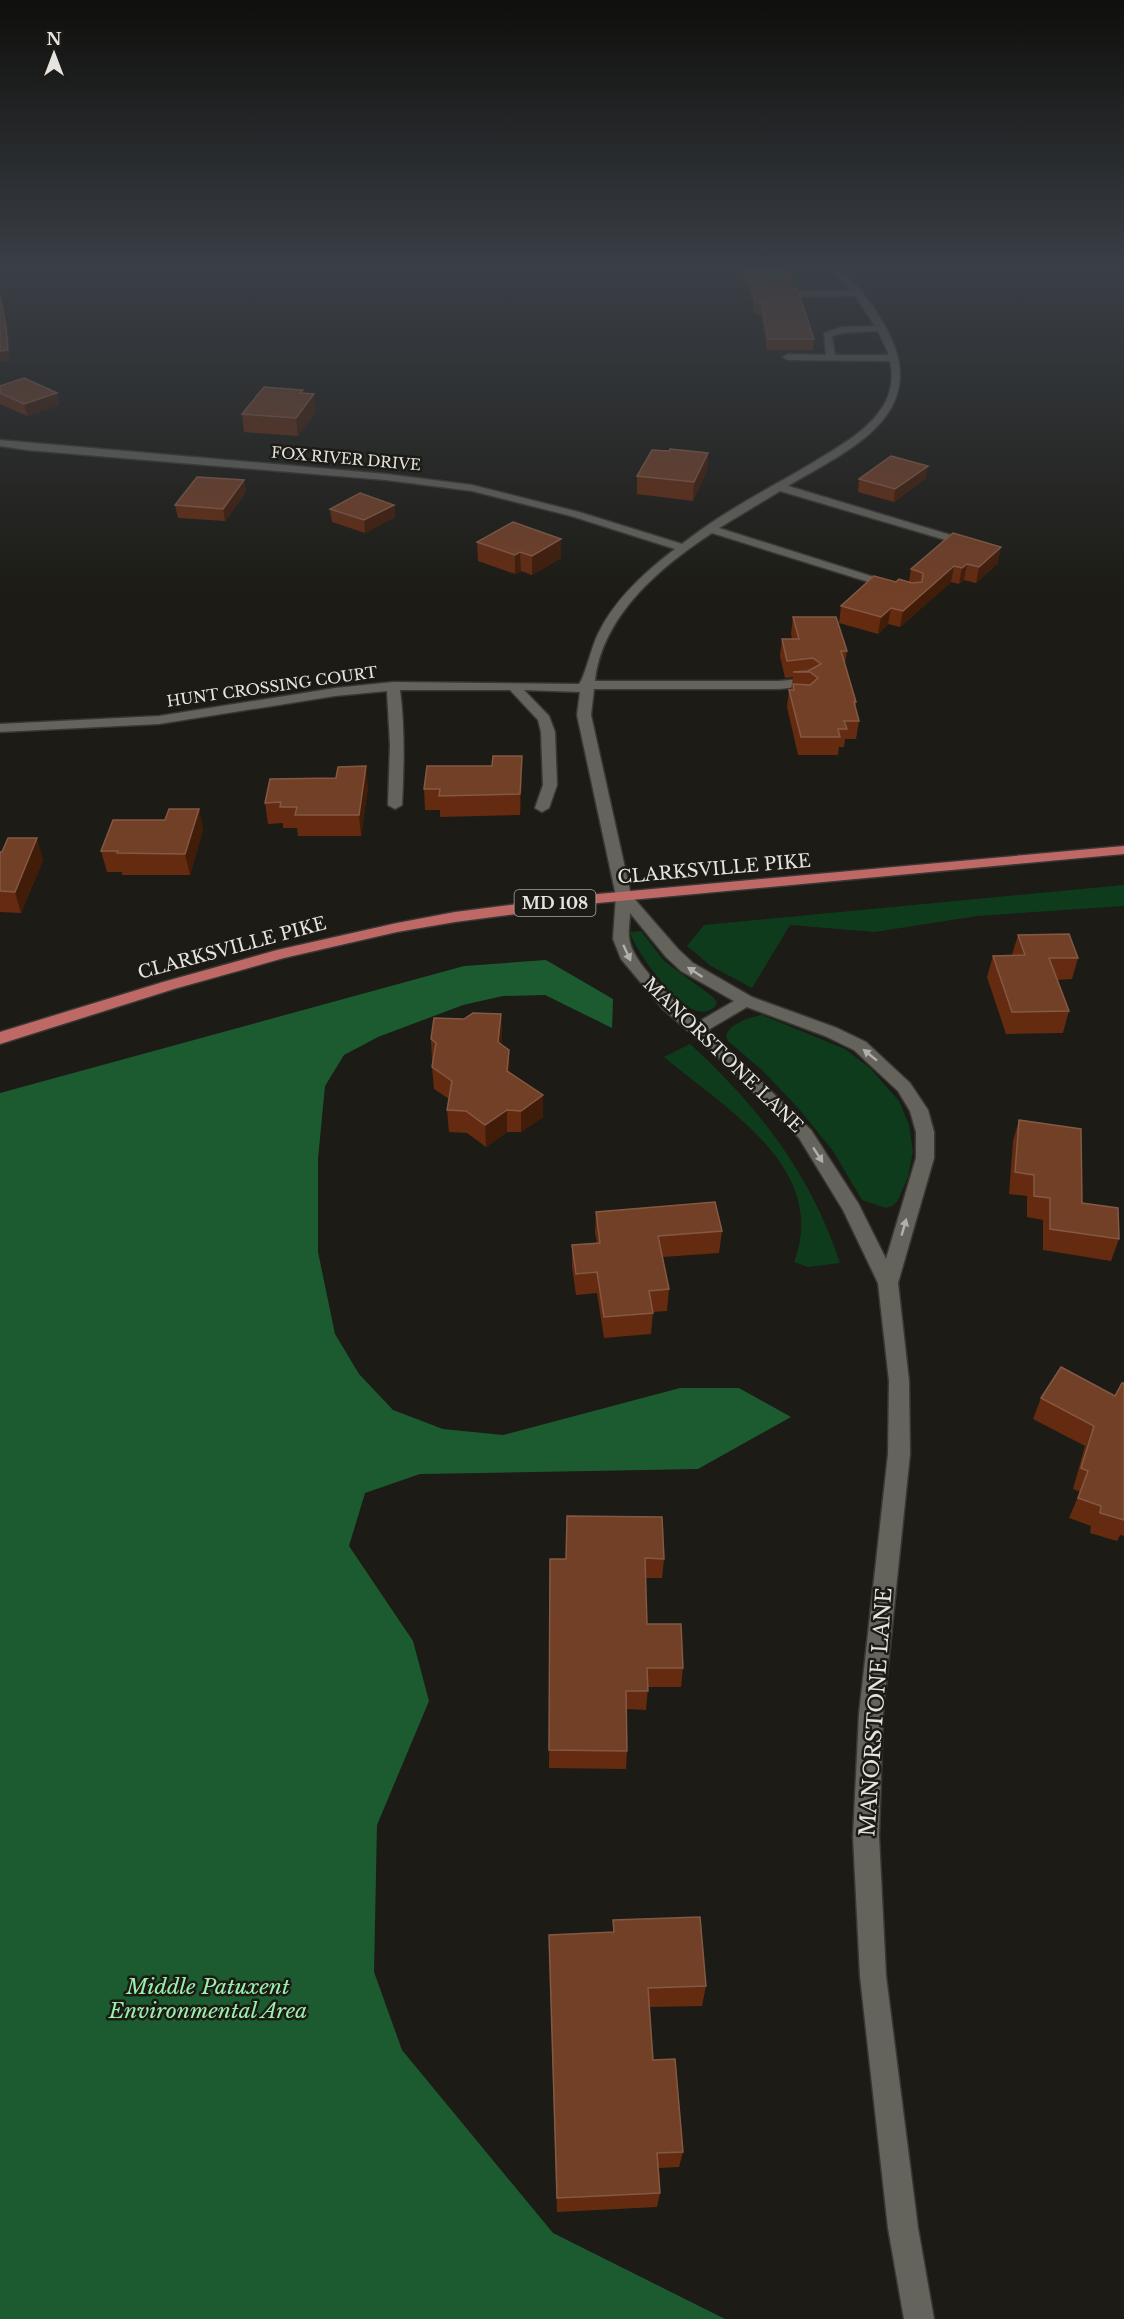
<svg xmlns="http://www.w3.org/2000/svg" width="1124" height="2319" viewBox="0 0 1124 2319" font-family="'Libre Baskerville',serif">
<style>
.green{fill:#0f3b1d}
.forest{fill:#1b5b2f}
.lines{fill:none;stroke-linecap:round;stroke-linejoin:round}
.minor-casing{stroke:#383734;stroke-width:3}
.major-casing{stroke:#383734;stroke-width:3}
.minor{fill:#64635c;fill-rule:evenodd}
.major{fill:#bf6967;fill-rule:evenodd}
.wall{fill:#642b11}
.shaded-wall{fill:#411c09}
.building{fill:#723f27;stroke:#845944;stroke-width:1.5}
.oneway{fill:#b1b0ab}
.labels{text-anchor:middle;stroke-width:5;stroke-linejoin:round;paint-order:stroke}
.far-street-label{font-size:15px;fill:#e5e4e0;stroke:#1c1b15}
.shield{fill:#1c1b15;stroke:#a9a8a3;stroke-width:1.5}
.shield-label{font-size:16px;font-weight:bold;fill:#e5e4e0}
.street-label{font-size:18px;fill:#e5e4e0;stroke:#1c1b15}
.near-street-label{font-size:21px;fill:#e5e4e0;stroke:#1c1b15}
.near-park-label{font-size:21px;font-style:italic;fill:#99f1ac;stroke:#1c1b15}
</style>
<rect width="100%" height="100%" fill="#1c1b15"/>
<!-- green -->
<g class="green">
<polygon points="1124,885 1124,906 977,916 875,932 790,925 752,988 711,966 687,946 704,925"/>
<path d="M641,931l23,30 49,36 4,5 -2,5c-6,4 -11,6 -18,4 -21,-6 -61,-58 -67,-79z"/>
<path d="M762,1015l83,34 25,19 29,33 10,24 4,26 -5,26 -11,25 -5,4 -6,2 -24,-8 -29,-49 -34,-42 -36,-38 -35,-30 -2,-5c3,-12 24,-19 36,-21z"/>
<path d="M690,1044c68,62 121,130 150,219l-32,4 -14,-5c36,-94 -70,-154 -130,-205z"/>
</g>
<!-- forest -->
<polygon class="forest" points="546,960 613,999 612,1028 545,995 503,996 463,1005 378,1037 344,1055 325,1086 318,1159 318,1252 335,1334 359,1374 393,1410 443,1429 503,1435 680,1388 739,1388 791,1417 698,1469 420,1474 365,1493 349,1546 413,1641 429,1701 377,1825 374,1972 402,2050 553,2233 725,2319 0,2319 0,1093 464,966"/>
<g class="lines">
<!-- minor casing -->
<g class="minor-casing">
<path id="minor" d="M832,271h9c21,18 37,40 49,65 39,81 -45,116 -102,150l186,56 2,2 -6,3 -4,-1 -186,-55 -61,37 177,56v4h-8l-176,-55c-52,34 -110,83 -117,148h184l32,-3 5,1 1,3 -1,3 -37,4h-185l-3,26 40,180 47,54 15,14 59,34 85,31 29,14 44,41 18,27 6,22v26l-36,125 11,98 1,73 -27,260 -4,122 7,140 32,252 16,91h-30l-16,-91 -28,-252 -7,-140 6,-122 29,-260 1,-73 -11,-98 -35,-73 -44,-72 -82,-82 -54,-47 -42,-50 -8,-20 3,-43 -39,-181 3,-23 -56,-2 25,26 6,16 2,53 -8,23 -7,4 -7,-4 8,-23 -2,-53 -3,-12 -28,-30h-110c5,38 4,77 2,115l-7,4 -7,-4 2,-60 -3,-54 -52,5 -176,28 -159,8v-8l159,-8 176,-28 58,-6 186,2c6,-7 13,-40 20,-52 17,-34 47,-61 76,-83l-104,-33 -99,-25 -86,-11 -359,-30 -27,-4v-6l386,34 86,11 107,27 103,32c40,-32 88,-56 132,-82 22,-14 49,-28 65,-50 12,-15 15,-33 11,-51l-102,-1 -5,-3 5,-3 38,1 -2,-22 18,-6 33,-1 -20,-30 -78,1 -4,-3 4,-3h74zM878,331l11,24h-54l-3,-19 11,-3zM630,913l36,44 15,14 53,30 -36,21c-20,-18 -67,-58 -69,-85 -1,-7 1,-16 1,-24zM747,1007l78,29 29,14 44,41 12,20 6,21v26l-30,101 -28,-56 -47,-73 -103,-100z"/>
</g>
<!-- major casing -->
<g class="major-casing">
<polygon id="major" points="1124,846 1124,854 598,903 455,922 397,932 284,958 174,989 0,1044 0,1032 163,982 277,950 397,923 455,912 598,894"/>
</g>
<!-- minor -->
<use href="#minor" class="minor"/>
<!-- major -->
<use href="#major" class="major"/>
</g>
<!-- wall -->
<g class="wall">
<polygon points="737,271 788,271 792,278 791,288 814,339 813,350 767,350 761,314 755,314 750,293"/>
<polygon points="0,386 57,393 59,405 27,416 0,404"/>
<polygon points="303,394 316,412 298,436 244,432 242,414"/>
<polygon points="708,453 707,471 693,501 637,494 637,476"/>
<polygon points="926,478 894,502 858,492 859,479"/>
<polygon points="244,480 246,492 225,521 178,518 175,505"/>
<polygon points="394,505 395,517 365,533 332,522 330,509"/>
<polygon points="953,533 998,563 976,583 964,580 959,584 951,582 900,627 888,624 878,634 839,623 841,606 896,582 909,582 911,569"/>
<polygon points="561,539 561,558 532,575 521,571 515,574 478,561 477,542"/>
<polygon points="793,617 847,651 845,664 856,702 855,707 859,721 856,739 845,739 844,747 839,747 838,755 798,755 787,707 789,690 791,690 793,677 785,678 780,656 782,639 792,639 791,634"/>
<polygon points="522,776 520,815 440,817 440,810 425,810 424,789"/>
<polygon points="368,787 361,836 298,836 297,828 283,828 283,823 268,824 265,803"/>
<polygon points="199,809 203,830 190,875 122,875 122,872 107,872 101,851 165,820"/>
<polygon points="0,852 43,860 21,913 0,912"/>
<polygon points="1018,935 1078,958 1072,979 1057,980 1069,1011 1063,1033 1006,1034 987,977 993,956 1012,955"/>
<polygon points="501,1014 502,1036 501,1044 510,1073 543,1117 521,1132 507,1132 486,1147 467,1133 449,1132 447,1110 449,1099 434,1089 432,1067 433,1061 432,1061 431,1039 464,1019"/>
<polygon points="1019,1120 1082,1203 1119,1239 1111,1261 1043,1250 1043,1220 1027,1217 1027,1196 1009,1194 1013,1141"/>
<polygon points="596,1212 722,1231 719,1253 663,1257 669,1289 667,1311 653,1312 651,1334 604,1338 597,1293 576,1295 572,1267 572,1245 597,1243 595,1233"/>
<polygon points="1124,1383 1124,1536 1120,1535 1117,1541 1090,1533 1091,1526 1069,1518 1080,1492 1073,1489 1085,1446 1033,1419 1041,1398 1115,1396"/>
<polygon points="550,1559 664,1559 662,1578 645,1578 647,1624 683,1668 681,1687 648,1687 646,1710 626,1709 627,1751 626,1769 549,1768"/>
<polygon points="613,1920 706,1986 702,2006 649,2007 653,2060 683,2152 679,2167 659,2168 660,2193 657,2207 557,2212 549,1935 613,1932"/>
</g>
<!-- shaded-wall -->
<g class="shaded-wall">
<polygon points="769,278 768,289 763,283"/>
<polygon points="0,293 9,337 10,361 0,362"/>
<polygon points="303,390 305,407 314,394 316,412 298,436 296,418 300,393"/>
<polygon points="57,393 59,405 27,416 24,404"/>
<polygon points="708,453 707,471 693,501 694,482"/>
<polygon points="928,466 926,478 894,502 895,489"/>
<polygon points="244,480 246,492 225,521 223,509"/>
<polygon points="394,505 395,517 365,533 364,520"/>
<polygon points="561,539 561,558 532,575 532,556"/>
<polygon points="1001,547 998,563 976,583 979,567"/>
<polygon points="520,552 521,571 515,574 515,555"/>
<polygon points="967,564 964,580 959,584 962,568"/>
<polygon points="954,566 951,582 900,627 903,611"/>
<polygon points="891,608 888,624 878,634 881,617"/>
<polygon points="522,756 522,776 520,815 520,794"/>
<polygon points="366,766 368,787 361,836 359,815"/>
<polygon points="199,809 203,830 190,875 185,854"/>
<polygon points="37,838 43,860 21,913 15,892"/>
<polygon points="501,1014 502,1036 498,1064 498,1042"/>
<polygon points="509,1050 510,1072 508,1092 507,1071"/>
<polygon points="543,1095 543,1117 521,1132 521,1111"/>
<polygon points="507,1110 507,1132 486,1147 485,1125"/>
</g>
<!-- building -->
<g class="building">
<polygon points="744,271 788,271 792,278 769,278 763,283 769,288 797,288 814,339 768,339 762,303 756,303 750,282"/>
<polygon points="0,295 6,326 8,350 0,351"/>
<polygon points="24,378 57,393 24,404 0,393 0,386"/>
<polygon points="264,387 303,390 300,393 314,394 296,418 242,414"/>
<polygon points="670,449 708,453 694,482 637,476 652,450 669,451"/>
<polygon points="891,456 928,466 895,489 859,479"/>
<polygon points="197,477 244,480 223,509 175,505"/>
<polygon points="360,493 394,505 364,520 330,509"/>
<polygon points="513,522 561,539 532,556 520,552 515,555 477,542"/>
<polygon points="953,533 1001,547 979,567 967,564 962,568 954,566 903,611 891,608 881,617 841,606 874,576 896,582 899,579 912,583 922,582 923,573 911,569"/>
<polygon points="793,617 836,617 847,651 841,651 856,702 854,702 859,721 844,721 847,729 838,729 840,737 801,737 789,690 794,690 793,684 810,685 818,678 810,672 793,672 808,671 821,664 813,658 787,661 782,639 799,639"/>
<polygon points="493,756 522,756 520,794 439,796 440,789 424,789 427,766 492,766"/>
<polygon points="366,766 359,815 295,815 297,807 280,807 281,802 265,803 270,779 336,778 338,767"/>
<polygon points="169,809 199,809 185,854 117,853 118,851 101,851 113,820 165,820"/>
<polygon points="8,838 37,838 15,892 0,891 0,852 2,852"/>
<polygon points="1069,934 1078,958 1049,958 1069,1011 1012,1012 993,956 1025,955 1018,935"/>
<polygon points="473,1013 501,1014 498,1042 509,1050 507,1071 543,1095 521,1111 507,1110 485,1125 466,1111 447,1110 452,1081 432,1067 436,1043 431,1039 434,1018 464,1019"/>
<polygon points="1019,1120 1081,1129 1082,1203 1118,1208 1119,1239 1050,1229 1050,1198 1034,1196 1034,1175 1015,1172"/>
<polygon points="715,1202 722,1231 658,1236 669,1289 649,1291 653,1313 604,1317 597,1272 576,1274 572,1245 600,1243 596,1212"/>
<polygon points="1061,1367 1115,1396 1122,1383 1124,1383 1124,1520 1100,1513 1101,1506 1078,1498 1088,1471 1081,1468 1094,1426 1041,1398"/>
<polygon points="567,1516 662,1517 664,1559 645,1558 647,1624 681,1624 683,1668 647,1668 648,1691 626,1691 627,1751 549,1750 550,1559 566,1559"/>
<polygon points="700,1917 706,1986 648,1988 653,2060 675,2059 683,2152 657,2153 660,2193 557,2198 549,1935 614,1932 613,1920"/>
</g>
<!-- one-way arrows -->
<defs><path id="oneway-solid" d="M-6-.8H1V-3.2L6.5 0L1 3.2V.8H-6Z" transform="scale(1.5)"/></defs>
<g class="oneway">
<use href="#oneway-solid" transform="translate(627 953) rotate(65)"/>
<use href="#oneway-solid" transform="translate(695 972) rotate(-147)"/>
<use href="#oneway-solid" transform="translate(870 1055) rotate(-141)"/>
<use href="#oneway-solid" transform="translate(818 1155) rotate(57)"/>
<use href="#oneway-solid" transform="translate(904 1227) rotate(-74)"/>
</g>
<!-- sky -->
<linearGradient id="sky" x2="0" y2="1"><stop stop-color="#0f0f0c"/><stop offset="0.45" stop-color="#3a3f46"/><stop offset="1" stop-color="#3a3f46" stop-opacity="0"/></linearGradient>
<rect width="1124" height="596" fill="url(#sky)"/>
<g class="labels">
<!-- far-street labels -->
<g class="far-street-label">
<text transform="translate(346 459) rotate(5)" y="5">FOX RIVER DRIVE</text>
<text transform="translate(272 687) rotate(-8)" y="5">HUNT CROSSING COURT</text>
</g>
<!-- shield labels -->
<rect class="shield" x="514.5" y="890" width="81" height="26" rx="4.5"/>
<g class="shield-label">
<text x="555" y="909">MD 108</text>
</g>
<!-- street labels -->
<g class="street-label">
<text transform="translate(714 869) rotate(-5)" y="6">CLARKSVILLE PIKE</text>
<text transform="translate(232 948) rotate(-15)" y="6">CLARKSVILLE PIKE</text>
<text transform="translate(723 1055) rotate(44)" y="6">MANORSTONE LANE</text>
</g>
<!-- near-street labels -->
<g class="near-street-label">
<text transform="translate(876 1712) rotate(-86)" y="7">MANORSTONE LANE</text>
</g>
<!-- near-park labels -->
<g class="near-park-label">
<text x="208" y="1994">Middle Patuxent<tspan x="208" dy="24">Environmental Area</tspan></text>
</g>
</g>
<!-- north arrow -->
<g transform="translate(54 54)" stroke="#1c1b15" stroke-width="4.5" paint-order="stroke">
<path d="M0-4.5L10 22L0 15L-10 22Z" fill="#e5e4e0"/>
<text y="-9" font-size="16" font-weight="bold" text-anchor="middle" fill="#e5e4e0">N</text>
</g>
</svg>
